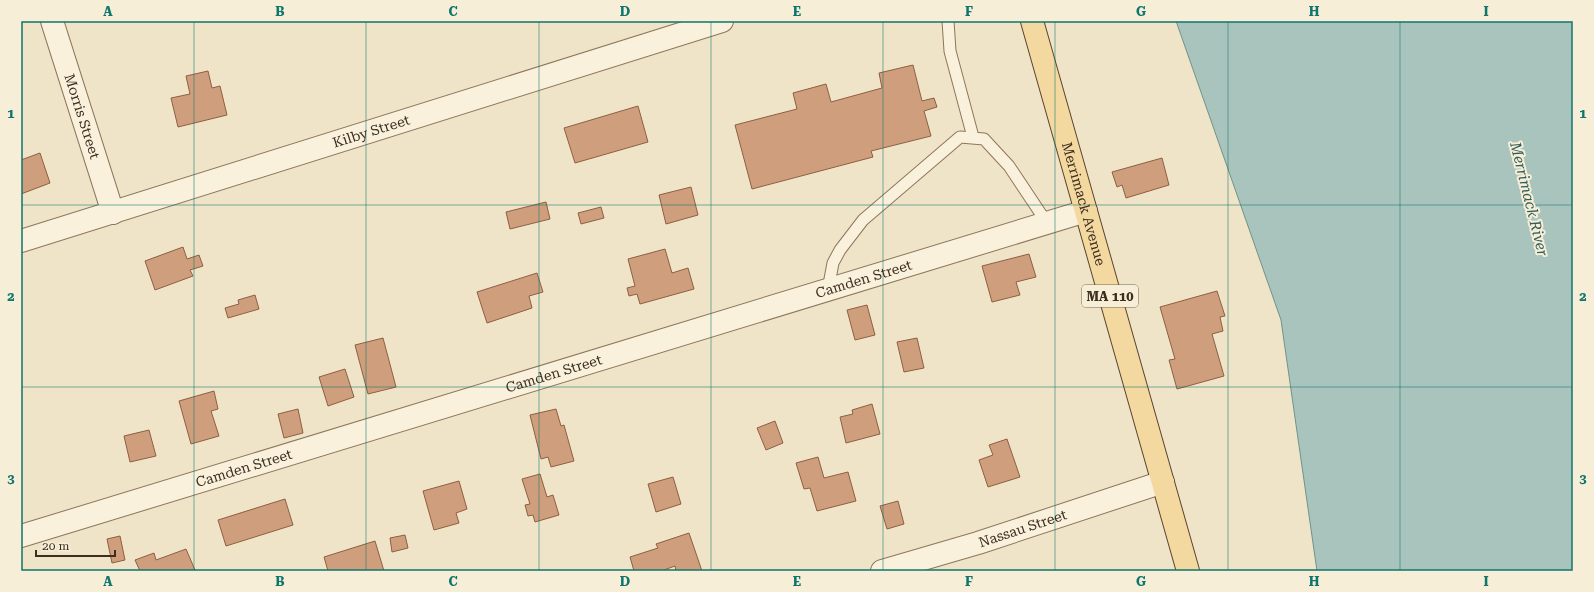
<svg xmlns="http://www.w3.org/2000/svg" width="1594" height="592" viewBox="0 0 1594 592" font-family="'Roboto Serif',serif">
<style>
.water{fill:#a9c4bc;stroke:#6f938a}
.building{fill:#cf9f7d;stroke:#8d5f41}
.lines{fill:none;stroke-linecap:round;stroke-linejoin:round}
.service-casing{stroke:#8d765c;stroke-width:13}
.minor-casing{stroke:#8d765c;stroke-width:24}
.primary-casing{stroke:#5b4430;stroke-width:24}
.service{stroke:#faf1dc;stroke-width:11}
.minor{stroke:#faf1dc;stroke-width:22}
.primary{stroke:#f3d9a0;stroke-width:22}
.grid{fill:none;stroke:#0f766e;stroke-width:1;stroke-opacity:0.55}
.labels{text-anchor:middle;stroke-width:4;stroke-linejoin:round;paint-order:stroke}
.shield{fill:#f7eed8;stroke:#756857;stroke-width:1}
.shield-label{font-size:13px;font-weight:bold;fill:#3d2e20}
.street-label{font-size:14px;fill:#3d2e20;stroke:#f7eed8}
.water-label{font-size:15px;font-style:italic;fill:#2f5d5a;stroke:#f7eed8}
.neatline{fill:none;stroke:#0f766e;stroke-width:1.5}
.grid-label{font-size:13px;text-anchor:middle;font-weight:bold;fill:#0f766e}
</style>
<rect width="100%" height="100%" fill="#f0e4c8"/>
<!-- water -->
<polygon class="water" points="1176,21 1573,21 1573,571 1317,571 1281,320"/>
<!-- building -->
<g class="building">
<polygon points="913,65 922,101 934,98 937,107 924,111 931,136 871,151 873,157 752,189 735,125 797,109 793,93 826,84 831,102 882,88 879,73"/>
<polygon points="208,71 212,88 220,86 227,115 178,127 171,98 190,94 186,76"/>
<polygon points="638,106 648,142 575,163 564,128"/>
<polygon points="40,153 50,183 21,194 21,160"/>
<polygon points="1162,158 1169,185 1126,198 1122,185 1117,187 1112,172"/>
<polygon points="691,187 698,215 666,224 659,195"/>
<polygon points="546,202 550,219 510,229 506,212"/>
<polygon points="601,207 604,218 581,224 578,213"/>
<polygon points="183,247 187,259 199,255 203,266 190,270 193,276 155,290 145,261"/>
<polygon points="665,249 672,273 688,268 694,289 640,304 637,294 629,296 627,288 635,286 628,259"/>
<polygon points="1029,254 1036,277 1016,282 1020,295 992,302 982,266"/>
<polygon points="537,273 543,292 529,296 532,308 487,323 477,292"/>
<polygon points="1217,291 1225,316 1220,317 1223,331 1212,334 1224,376 1177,389 1169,360 1175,359 1160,307"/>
<polygon points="255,295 259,309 228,318 225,308 239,304 238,300"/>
<polygon points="867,305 875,335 855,340 847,310"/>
<polygon points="383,338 396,387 368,394 355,345"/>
<polygon points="917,338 924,368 904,372 897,342"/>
<polygon points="345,369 354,397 328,406 319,377"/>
<polygon points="214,391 218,409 211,411 219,436 191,444 179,401"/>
<polygon points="872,404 880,434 846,443 840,417 853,414 852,410"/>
<polygon points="298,409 303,433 284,438 278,414"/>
<polygon points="556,409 561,426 564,425 574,461 551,467 548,457 541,459 530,415"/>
<polygon points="775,421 783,443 766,450 757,428"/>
<polygon points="149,430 156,456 130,462 124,436"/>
<polygon points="1007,439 1020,477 988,487 979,460 993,455 989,445"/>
<polygon points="818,457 824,478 848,472 856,501 817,511 810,488 804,489 796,463"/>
<polygon points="540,474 547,497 553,495 559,515 535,522 533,515 528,516 525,505 530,504 522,479"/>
<polygon points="673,477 681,504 656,512 648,484"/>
<polygon points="459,481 467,509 456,513 459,523 434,530 423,491"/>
<polygon points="285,499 293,525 226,546 218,520"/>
<polygon points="898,501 904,524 887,529 880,506"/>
<polygon points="689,533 702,571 676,571 675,566 664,570 664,571 634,571 630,557 658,548 656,544"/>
<polygon points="405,535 408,548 392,552 390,538"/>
<polygon points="120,536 125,560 112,563 107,539"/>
<polygon points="375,541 384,571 328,571 324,557"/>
<polygon points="186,549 195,570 193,571 140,571 135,560 154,553 156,560"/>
</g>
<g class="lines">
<!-- service casing -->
<g class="service-casing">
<g id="service">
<polyline points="948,21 950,51 973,137"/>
<polyline points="832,288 830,279 833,263 840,250 863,220 960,137 984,139 1009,166 1047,223"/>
</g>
</g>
<!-- minor casing -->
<g class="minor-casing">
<g id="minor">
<path id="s1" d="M52,21l61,192"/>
<path id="s2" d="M21,241l701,-220"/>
<path id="s3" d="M21,536l1065,-325"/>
<path id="s4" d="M882,571l96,-28 185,-61"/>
</g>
</g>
<!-- primary casing -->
<g class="primary-casing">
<g id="primary">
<path id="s5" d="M1032,21l156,550"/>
</g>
</g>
<!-- service -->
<use href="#service" class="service"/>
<!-- minor -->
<use href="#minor" class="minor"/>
<!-- primary -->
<use href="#primary" class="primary"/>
</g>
<!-- grid -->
<path class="grid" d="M194,21v550M366,21v550M539,21v550M711,21v550M883,21v550M1055,21v550M1228,21v550M1400,21v550M21,205h1552M21,387h1552"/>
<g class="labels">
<!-- shield labels -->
<rect class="shield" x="1082" y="285" width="56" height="22" rx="3"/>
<g class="shield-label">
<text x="1110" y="301">MA 110</text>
</g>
<!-- street labels -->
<g class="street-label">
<text dy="5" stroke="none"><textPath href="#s1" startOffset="100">Morris Street</textPath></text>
<text dy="5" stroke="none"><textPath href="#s2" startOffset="367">Kilby Street</textPath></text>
<text dy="5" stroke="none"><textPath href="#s5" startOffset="190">Merrimack Avenue</textPath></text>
<text dy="5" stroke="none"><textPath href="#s3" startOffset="881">Camden Street</textPath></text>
<text dy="5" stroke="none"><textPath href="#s3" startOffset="557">Camden Street</textPath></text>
<text dy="5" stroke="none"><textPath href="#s3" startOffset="233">Camden Street</textPath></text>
<text dy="5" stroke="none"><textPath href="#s4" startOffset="147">Nassau Street</textPath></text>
</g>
<!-- water labels -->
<g class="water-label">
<text transform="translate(1529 199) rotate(76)" y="5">Merrimack River</text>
</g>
</g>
<!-- border -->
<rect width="1594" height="592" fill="none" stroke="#f7eed8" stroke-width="44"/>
<!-- scale -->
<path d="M36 550v6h79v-6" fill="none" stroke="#3d2e20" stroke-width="2"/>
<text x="42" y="550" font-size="12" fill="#3d2e20" stroke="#f7eed8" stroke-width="3" paint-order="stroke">20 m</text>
<rect x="22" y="22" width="1550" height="548" class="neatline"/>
<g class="grid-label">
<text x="108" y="16">A</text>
<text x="280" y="16">B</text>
<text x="453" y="16">C</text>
<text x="625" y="16">D</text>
<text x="797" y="16">E</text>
<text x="969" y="16">F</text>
<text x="1141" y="16">G</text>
<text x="1314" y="16">H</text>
<text x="1486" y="16">I</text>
<text x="11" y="118">1</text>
<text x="1583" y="118">1</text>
<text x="11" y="301">2</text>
<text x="1583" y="301">2</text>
<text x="11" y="483">3</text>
<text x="1583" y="483">3</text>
<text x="108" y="586">A</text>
<text x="280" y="586">B</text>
<text x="453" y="586">C</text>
<text x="625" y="586">D</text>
<text x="797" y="586">E</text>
<text x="969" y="586">F</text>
<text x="1141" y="586">G</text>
<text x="1314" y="586">H</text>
<text x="1486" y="586">I</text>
</g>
</svg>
